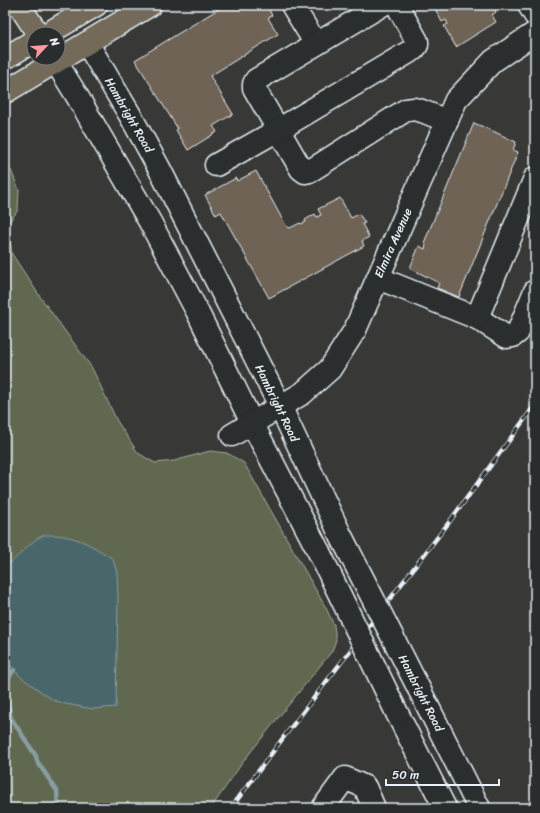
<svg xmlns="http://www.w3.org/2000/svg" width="540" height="813" viewBox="0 0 540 813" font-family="Sriracha,sans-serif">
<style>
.green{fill:#60684f;stroke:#a4aca4}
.water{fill:#48666a;stroke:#889ea3}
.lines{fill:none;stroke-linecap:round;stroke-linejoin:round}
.stream{stroke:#889ea3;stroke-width:4.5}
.building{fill:#6e6355;stroke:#e8f1f8}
.minor-casing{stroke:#e8f1f8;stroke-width:25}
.major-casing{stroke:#e8f1f8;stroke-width:25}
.minor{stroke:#2a2d2e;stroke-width:22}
.major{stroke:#736b5a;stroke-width:22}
.rail-casing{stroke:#e8f1f8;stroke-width:4.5}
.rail{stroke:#2a2d2e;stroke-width:3;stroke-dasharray:9;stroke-linecap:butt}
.minor-bridge-casing{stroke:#e8f1f8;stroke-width:25;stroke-linecap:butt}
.minor-bridge{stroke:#2a2d2e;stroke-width:22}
.labels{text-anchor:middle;stroke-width:4;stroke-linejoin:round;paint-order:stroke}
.street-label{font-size:12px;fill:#e8f1f8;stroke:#2a2d2e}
</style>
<rect width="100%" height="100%" fill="#383836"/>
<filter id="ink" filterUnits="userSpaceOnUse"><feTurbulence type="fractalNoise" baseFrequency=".025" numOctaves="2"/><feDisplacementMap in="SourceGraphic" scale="8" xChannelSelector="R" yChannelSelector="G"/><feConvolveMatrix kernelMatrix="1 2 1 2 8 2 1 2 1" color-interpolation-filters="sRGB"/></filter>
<g filter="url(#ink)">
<!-- green -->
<polygon class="green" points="5,167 11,170 19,190 18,210 8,224 12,254 41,298 92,368 117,421 138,453 155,463 174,461 210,451 227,453 244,463 326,608 334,625 336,640 332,651 245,759 211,808 5,808"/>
<!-- water -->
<path class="water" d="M44,535c7,0 13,0 20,1 18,3 34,13 49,23l4,14 1,25 -2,109 -23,2 -27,-5 -13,-4 -31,-22 -8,-8 -5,-7 -4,-8v-83l3,-7 28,-26z"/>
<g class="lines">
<!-- stream -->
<g class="stream">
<polyline points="5,683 14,670"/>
<polyline points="5,691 11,718 36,756 37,761 57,791 58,808"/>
</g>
</g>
<!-- building -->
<g class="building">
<polygon points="225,5 266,5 272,15 268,18 278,34 210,76 233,114 213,126 217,132 188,150 176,130 178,129 135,60"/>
<polygon points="433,5 492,5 496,12 492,15 496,22 456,47 444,26 448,24 446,20 442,22"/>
<polygon points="474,123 495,132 516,142 513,150 518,152 459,297 437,288 439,283 410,268 419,246 425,249 426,245 424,243"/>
<polygon points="256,171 286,226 290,228 300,223 301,224 306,222 305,220 315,214 317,217 321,215 318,209 340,198 351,218 359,214 365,223 362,224 369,237 362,241 364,246 269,298 221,212 216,215 205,195 236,178 237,181"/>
</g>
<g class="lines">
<!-- minor casing -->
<g class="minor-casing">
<g id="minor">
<polyline points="292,5 316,44"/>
<polyline points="382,5 256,80 254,84 254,88 301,169 305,172 310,171 406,110 414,109 422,111 447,121"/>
<polyline points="529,5 535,15"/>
<polyline points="87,43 130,115 159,168 280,406 339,532"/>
<polyline points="56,62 77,96 150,222 197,311 252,423 319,552"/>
<polyline points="216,165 278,130 414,49 417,45 417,41 397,5"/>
<polyline points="378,278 477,318 507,337 513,336 518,332 535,291"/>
<polyline points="477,318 535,178"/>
<polyline points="232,435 303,393 330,369 355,330 456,100 493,61 535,33"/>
<polyline points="419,689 479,808"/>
<polyline points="397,713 445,808"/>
<polyline points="323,808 345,778 365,787 374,808"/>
</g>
</g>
<!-- major casing -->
<g class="major-casing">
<g id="major">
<polyline points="19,5 38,34"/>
<polyline points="47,34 96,5"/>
<polyline points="5,58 34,41"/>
<polyline points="5,92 150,5"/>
</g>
</g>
<!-- minor -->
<use href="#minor" class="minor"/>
<!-- major -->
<use href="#major" class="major"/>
<!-- rail casing -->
<g class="rail-casing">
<polyline id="rail" points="231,808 283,738 450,521 535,405"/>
</g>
<!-- rail -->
<use href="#rail" class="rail"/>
<!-- minor-bridge casing -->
<g class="minor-bridge-casing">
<g id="minor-bridge">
<polyline points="339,532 419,689"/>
<polyline points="319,552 397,713"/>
</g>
</g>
<!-- minor-bridge -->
<use href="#minor-bridge" class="minor-bridge"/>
</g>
</g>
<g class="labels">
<!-- street labels -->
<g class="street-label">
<text transform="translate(129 115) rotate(60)" y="4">Hambright Road</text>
<text transform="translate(393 243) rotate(-66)" y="4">Elmira Avenue</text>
<text transform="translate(277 403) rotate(64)" y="4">Hambright Road</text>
<text transform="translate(421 693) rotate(63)" y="4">Hambright Road</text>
</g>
</g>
<!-- margin -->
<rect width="540" height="813" fill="none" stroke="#2a2d2e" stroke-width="20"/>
<rect x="10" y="10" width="520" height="793" fill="none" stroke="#e8f1f8" stroke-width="1.5" filter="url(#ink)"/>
<!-- north arrow -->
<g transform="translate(46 46) rotate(64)"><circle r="19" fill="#2a2d2e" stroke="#767b7f"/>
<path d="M0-3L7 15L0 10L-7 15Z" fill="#ff9aa2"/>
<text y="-6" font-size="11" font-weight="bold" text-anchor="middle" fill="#e8f1f8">N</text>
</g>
<!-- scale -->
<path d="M386 779v6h113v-6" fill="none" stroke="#e8f1f8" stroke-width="2"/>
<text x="392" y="779" font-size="12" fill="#e8f1f8" stroke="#2a2d2e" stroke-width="3" paint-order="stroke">50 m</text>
</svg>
